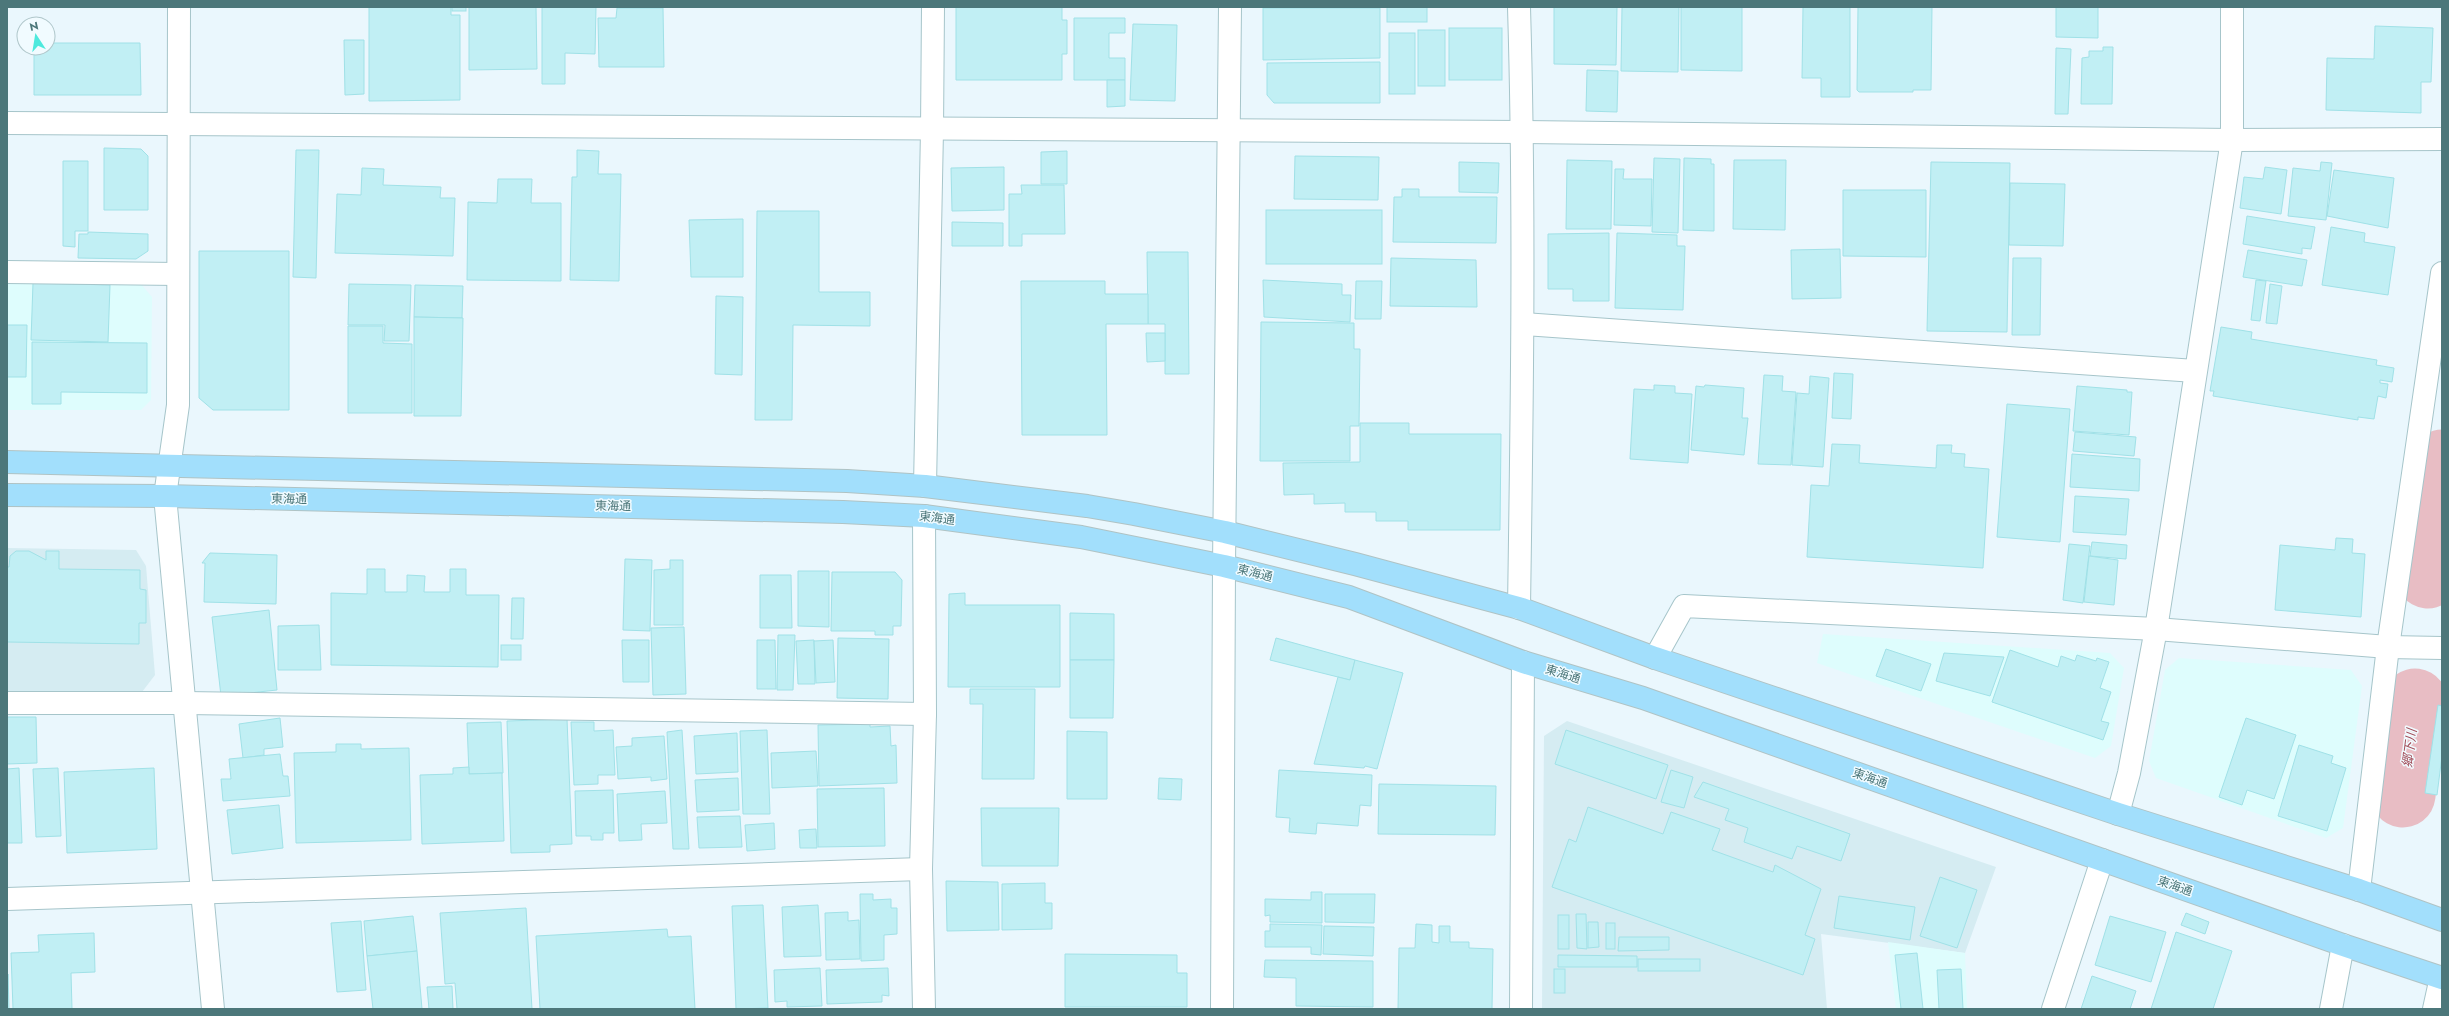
<svg xmlns="http://www.w3.org/2000/svg" width="2449" height="1016" viewBox="0 0 2449 1016" font-family="Jost,'Noto Sans JP',sans-serif">
<style>
.residential{fill:#d5ecf2}
.commercial{fill:#defdfd}
.lines{fill:none;stroke-linecap:round;stroke-linejoin:round}
.river{stroke:#e8bdc4;stroke-width:65}
.building{fill:#c1eff4;stroke:#a0e1e7}
.minor-casing{stroke:#a6c5ca;stroke-width:24}
.major-casing{stroke:#b0c3c4;stroke-width:24}
.minor{stroke:#fff;stroke-width:22}
.major{stroke:#a2dffc;stroke-width:22}
.labels{text-anchor:middle;stroke-width:3;stroke-linejoin:round;paint-order:stroke}
.street-label{font-size:12px;fill:#4c777a;stroke:#f1fbff}
.water-label{font-size:13px;font-style:italic;fill:#a34d59;stroke:#f1fbff}
</style>
<rect width="100%" height="100%" fill="#eaf7fd"/>
<!-- residential -->
<g class="residential">
<polygon points="7,548 136,550 146,566 155,675 142,692 7,692"/>
<polygon points="1567,721 1996,867 1965,953 1821,934 1827,1009 1542,1009 1544,736"/>
</g>
<!-- commercial -->
<g class="commercial">
<polygon points="140,283 152,297 151,400 141,410 7,410 7,284"/>
<polygon points="1823,634 2110,653 2124,668 2111,746 2095,758 1817,663"/>
<polygon points="2179,658 2351,670 2362,686 2343,828 2326,838 2156,778 2149,761 2165,670"/>
<polygon points="1888,942 1965,953 1967,1009 1896,1009"/>
</g>
<g class="lines">
<!-- river -->
<g class="river">
<polyline points="2428,576 2442,462"/>
<polyline points="2403,795 2415,701"/>
</g>
</g>
<!-- building -->
<g class="building">
<polygon points="369,7 451,7 451,15 460,15 460,100 369,101"/>
<rect x="452" y="7" width="14" height="4"/>
<polygon points="469,7 536,7 537,69 469,70"/>
<polygon points="542,7 596,7 595,54 565,53 565,84 542,84"/>
<polygon points="956,7 1062,7 1062,20 1067,20 1067,54 1062,54 1062,80 956,80"/>
<rect x="1387" y="7" width="40" height="15"/>
<polygon points="1554,7 1617,7 1616,65 1554,64"/>
<polygon points="1622,7 1679,7 1678,72 1621,71"/>
<polygon points="1681,7 1742,7 1742,71 1681,70"/>
<polygon points="1803,7 1850,7 1850,97 1821,97 1821,78 1802,78"/>
<polygon points="1858,7 1932,7 1931,90 1913,90 1913,92 1859,92 1857,90"/>
<polygon points="2056,7 2098,7 2098,38 2056,37"/>
<polygon points="617,8 663,8 664,67 599,67 598,18 616,18"/>
<polygon points="1263,8 1380,8 1380,58 1263,60"/>
<polygon points="1074,18 1125,18 1125,33 1109,33 1109,58 1125,58 1125,80 1074,80"/>
<polygon points="1133,24 1177,25 1175,101 1130,100"/>
<polygon points="2375,26 2433,28 2431,82 2421,82 2421,113 2326,110 2327,58 2374,59"/>
<rect x="1449" y="28" width="53" height="52"/>
<rect x="1418" y="30" width="27" height="56"/>
<rect x="1389" y="33" width="26" height="61"/>
<polygon points="344,40 364,40 364,94 345,95"/>
<polygon points="48,43 140,43 141,95 34,95 34,48 48,48"/>
<polygon points="2103,47 2113,47 2112,104 2081,104 2082,58 2089,57 2089,51 2103,51"/>
<polygon points="2056,48 2071,49 2068,114 2055,114"/>
<polygon points="1380,62 1380,103 1274,103 1267,95 1267,63"/>
<polygon points="1587,70 1618,71 1617,112 1586,111"/>
<polygon points="1107,80 1125,80 1125,106 1107,107"/>
<polygon points="104,148 141,149 148,156 148,210 104,210"/>
<polygon points="296,150 319,150 316,278 293,277"/>
<polygon points="577,150 599,151 598,174 621,174 619,281 570,280 572,177 577,177"/>
<polygon points="1067,151 1067,184 1041,184 1041,152"/>
<polygon points="1295,156 1379,157 1378,200 1294,199"/>
<polygon points="1654,158 1680,159 1678,233 1652,232"/>
<polygon points="1684,158 1711,159 1711,164 1714,164 1714,231 1683,230"/>
<polygon points="1567,160 1612,161 1611,229 1566,229"/>
<polygon points="1734,160 1786,160 1785,230 1733,229"/>
<polygon points="63,161 88,161 88,231 75,231 75,247 63,246"/>
<polygon points="1459,162 1499,163 1498,193 1459,192"/>
<polygon points="1931,162 2010,163 2007,332 1927,331"/>
<polygon points="2321,162 2332,163 2326,220 2288,216 2293,168 2320,171"/>
<polygon points="1004,167 1004,210 952,211 951,168"/>
<polygon points="2265,167 2287,170 2281,214 2240,208 2244,177 2263,179"/>
<polygon points="362,168 384,169 383,185 441,187 440,198 455,198 453,256 335,253 337,194 361,195"/>
<polygon points="1615,169 1624,169 1623,179 1652,179 1651,226 1614,225"/>
<polygon points="2334,170 2394,178 2388,228 2327,216"/>
<polygon points="498,179 532,179 531,203 561,203 561,281 467,280 468,202 497,203"/>
<polygon points="2010,183 2065,184 2063,246 2009,245"/>
<polygon points="1021,185 1064,185 1065,234 1022,234 1022,246 1009,246 1009,194 1022,194"/>
<polygon points="1402,189 1419,189 1419,197 1497,197 1496,243 1393,242 1394,197 1402,197"/>
<polygon points="1843,190 1926,190 1926,257 1843,256"/>
<rect x="1266" y="210" width="116" height="54"/>
<polygon points="757,211 819,211 819,292 870,292 870,326 793,325 792,420 755,420"/>
<polygon points="2247,216 2315,227 2311,249 2302,248 2302,254 2243,244"/>
<polygon points="743,219 743,277 691,277 689,220"/>
<polygon points="952,222 1003,223 1003,246 952,246"/>
<polygon points="2331,227 2365,233 2364,242 2395,247 2388,295 2322,285"/>
<polygon points="88,232 148,234 148,251 136,259 78,258 79,234 88,234"/>
<polygon points="1609,233 1609,301 1573,301 1573,289 1548,289 1548,234"/>
<polygon points="1617,233 1677,235 1677,246 1685,246 1683,310 1615,308"/>
<polygon points="1840,249 1841,298 1792,299 1791,250"/>
<polygon points="2248,250 2307,260 2302,286 2243,277"/>
<polygon points="199,251 289,251 289,410 213,410 199,398"/>
<polygon points="1147,252 1188,252 1189,374 1165,374 1165,324 1148,324"/>
<polygon points="1391,258 1476,260 1477,307 1390,306"/>
<polygon points="2013,258 2041,258 2040,335 2012,335"/>
<polygon points="1263,280 1342,284 1342,295 1351,295 1350,322 1264,317"/>
<polygon points="2256,280 2266,281 2260,321 2251,320"/>
<polygon points="1021,281 1105,281 1105,294 1148,294 1148,324 1106,324 1107,435 1022,435"/>
<polygon points="1356,281 1382,281 1381,319 1355,319"/>
<polygon points="33,283 110,285 108,342 31,340"/>
<polygon points="349,284 411,285 409,341 384,341 385,325 348,325"/>
<polygon points="2270,284 2282,286 2277,324 2266,323"/>
<polygon points="415,285 463,286 462,318 414,317"/>
<polygon points="716,296 743,297 742,375 715,374"/>
<polygon points="414,317 463,318 461,416 414,416"/>
<polygon points="1261,322 1354,323 1354,349 1360,349 1359,426 1350,426 1350,461 1260,461"/>
<polygon points="7,325 27,325 26,377 7,377"/>
<polygon points="348,326 383,326 383,343 412,344 412,413 348,413"/>
<polygon points="2221,327 2252,332 2251,339 2377,360 2376,365 2394,368 2392,382 2380,380 2380,383 2388,384 2386,398 2378,396 2374,419 2358,417 2358,420 2213,396 2214,391 2210,391"/>
<polygon points="1146,333 1165,333 1165,361 1147,362"/>
<polygon points="32,342 147,343 147,393 61,392 61,404 32,404"/>
<polygon points="1834,373 1853,374 1851,419 1832,418"/>
<polygon points="1764,375 1783,376 1782,391 1796,392 1791,465 1758,464"/>
<polygon points="1810,376 1829,378 1823,467 1792,465 1797,393 1809,394"/>
<polygon points="1654,385 1675,386 1675,393 1692,394 1688,463 1630,459 1634,389 1654,390"/>
<polygon points="1705,385 1744,388 1742,418 1748,418 1744,455 1691,450 1696,386 1704,387"/>
<polygon points="2077,386 2127,390 2127,392 2132,392 2129,435 2073,431"/>
<polygon points="2007,404 2070,409 2060,542 1997,537"/>
<polygon points="1360,423 1409,423 1409,434 1501,434 1500,530 1408,530 1408,521 1376,521 1376,512 1345,512 1345,503 1314,504 1314,494 1284,495 1283,463 1360,462"/>
<polygon points="2075,432 2136,437 2134,456 2073,451"/>
<polygon points="1832,444 1860,445 1859,463 1936,468 1937,445 1952,445 1951,453 1965,454 1964,467 1989,469 1983,568 1807,557 1811,485 1829,486"/>
<polygon points="2072,454 2140,459 2139,491 2070,487"/>
<polygon points="2075,496 2129,499 2126,535 2073,532"/>
<polygon points="2336,538 2353,539 2352,553 2365,554 2361,617 2275,610 2280,545 2335,550"/>
<polygon points="2092,542 2127,545 2126,559 2090,556"/>
<polygon points="2069,544 2090,546 2083,603 2063,600"/>
<polygon points="16,551 29,551 46,560 46,551 59,551 59,569 140,570 140,589 146,590 146,623 139,623 139,644 7,642 7,567 9,567 10,556"/>
<polygon points="210,553 277,555 276,604 204,602 205,563 202,563"/>
<polygon points="2089,556 2118,560 2114,605 2084,602"/>
<polygon points="625,559 652,560 650,631 623,630"/>
<polygon points="670,560 683,560 683,625 654,625 654,570 670,569"/>
<polygon points="367,569 385,569 385,592 407,592 407,575 425,576 424,592 450,592 450,569 466,569 466,595 499,595 498,667 331,665 331,593 367,594"/>
<polygon points="798,571 829,571 829,627 798,626"/>
<polygon points="832,572 895,572 902,580 901,626 893,626 893,635 875,635 875,631 831,631"/>
<polygon points="760,575 791,575 792,628 760,628"/>
<polygon points="965,593 965,605 1060,605 1060,687 948,687 949,594"/>
<polygon points="512,598 524,598 523,639 511,639"/>
<polygon points="269,610 277,690 221,696 212,617"/>
<polygon points="1070,613 1114,614 1114,660 1070,660"/>
<polygon points="319,625 321,670 278,670 278,626"/>
<polygon points="684,627 686,694 653,695 651,628"/>
<polygon points="778,635 795,635 793,690 777,690"/>
<polygon points="838,638 889,639 888,699 837,698"/>
<polygon points="1276,638 1355,660 1350,680 1270,660"/>
<polygon points="622,640 649,640 649,682 623,682"/>
<polygon points="757,640 775,640 776,689 757,689"/>
<polygon points="814,640 815,684 798,684 796,641"/>
<polygon points="833,640 835,682 816,683 814,641"/>
<rect x="501" y="645" width="20" height="15"/>
<polygon points="1886,649 1931,664 1921,691 1876,676"/>
<polygon points="2010,650 2058,667 2061,656 2075,661 2077,655 2096,661 2097,658 2109,662 2100,688 2111,692 2101,721 2109,723 2103,740 1992,702"/>
<polygon points="1944,653 2004,657 1990,696 1936,681"/>
<polygon points="1070,660 1114,660 1113,718 1070,718"/>
<polygon points="1355,660 1403,673 1377,769 1365,766 1364,768 1314,764 1338,677 1350,680"/>
<polygon points="970,689 1035,689 1034,779 982,779 983,704 970,704"/>
<polygon points="2438,705 2442,706 2442,756 2437,795 2425,793"/>
<polygon points="7,717 36,717 37,763 7,764"/>
<polygon points="280,718 283,747 264,749 264,755 243,758 239,724"/>
<polygon points="2246,718 2296,735 2274,799 2247,790 2242,805 2219,797"/>
<polygon points="567,719 572,844 550,845 550,852 511,853 507,721"/>
<polygon points="501,722 503,773 469,774 467,723"/>
<polygon points="571,722 594,722 594,731 613,730 615,775 598,775 598,784 574,785"/>
<polygon points="870,724 870,727 890,726 891,746 896,745 897,783 819,786 818,725"/>
<polygon points="682,730 689,849 673,849 667,732"/>
<polygon points="767,730 770,814 743,814 740,731"/>
<polygon points="1566,730 1668,765 1656,799 1555,764"/>
<polygon points="1067,731 1107,732 1107,799 1067,799"/>
<polygon points="737,733 738,772 696,774 694,736"/>
<polygon points="664,736 667,779 651,781 651,777 618,779 616,747 632,746 632,738"/>
<polygon points="336,744 361,744 361,749 409,748 411,840 296,843 294,753 336,752"/>
<polygon points="2299,745 2333,756 2331,763 2346,768 2327,831 2278,816"/>
<polygon points="816,751 818,786 772,788 771,753"/>
<polygon points="280,754 283,776 288,776 290,796 223,801 221,779 231,779 229,759"/>
<polygon points="469,767 469,774 502,773 504,841 422,844 420,775 453,774 453,768"/>
<polygon points="19,768 22,843 7,843 7,769"/>
<polygon points="58,768 61,836 36,837 33,769"/>
<polygon points="154,768 157,849 67,853 64,772"/>
<polygon points="1279,770 1372,775 1371,806 1360,805 1358,826 1317,823 1316,834 1289,832 1290,818 1276,817"/>
<polygon points="1671,770 1693,777 1684,808 1661,802"/>
<polygon points="738,778 739,810 697,812 695,780"/>
<polygon points="1159,778 1182,779 1181,800 1158,799"/>
<polygon points="1703,782 1850,834 1841,861 1797,846 1792,859 1744,842 1748,828 1725,820 1729,809 1694,797"/>
<polygon points="1379,784 1496,786 1495,835 1378,834"/>
<polygon points="884,788 885,846 818,847 817,789"/>
<polygon points="613,790 614,833 603,833 603,840 591,840 591,836 576,836 575,791"/>
<polygon points="665,791 667,823 641,824 642,840 619,841 617,794"/>
<polygon points="279,805 283,848 232,854 227,810"/>
<polygon points="1588,807 1663,834 1671,812 1720,829 1712,850 1773,872 1775,865 1821,889 1805,935 1815,939 1803,975 1552,887 1569,839 1576,842"/>
<polygon points="981,808 1059,808 1058,866 982,866"/>
<polygon points="740,816 742,847 699,848 697,817"/>
<polygon points="774,823 775,849 747,851 745,825"/>
<polygon points="816,829 817,848 800,848 799,830"/>
<polygon points="1940,877 1977,890 1957,948 1920,936"/>
<polygon points="946,881 998,882 999,930 947,931"/>
<polygon points="1045,883 1045,903 1052,903 1052,929 1002,930 1002,884"/>
<polygon points="1311,892 1322,892 1322,923 1270,922 1270,915 1265,916 1265,899 1311,900"/>
<polygon points="860,894 873,894 873,900 891,899 891,908 897,908 897,934 884,935 884,960 861,961"/>
<polygon points="1325,894 1375,894 1374,923 1325,922"/>
<polygon points="1839,896 1915,907 1910,940 1834,928"/>
<polygon points="763,905 768,1008 736,1009 732,906"/>
<polygon points="818,905 821,956 784,957 782,907"/>
<polygon points="526,908 532,1009 457,1009 455,983 445,984 440,913"/>
<polygon points="848,912 848,921 859,920 860,959 826,960 825,913"/>
<polygon points="2186,913 2209,922 2205,934 2181,925"/>
<polygon points="1576,914 1586,914 1587,949 1577,948"/>
<rect x="1558" y="915" width="11" height="34"/>
<polygon points="413,916 417,951 367,956 364,921"/>
<polygon points="2110,916 2166,932 2151,982 2095,965"/>
<polygon points="361,921 366,990 337,992 331,923"/>
<polygon points="1588,922 1598,922 1599,947 1588,948"/>
<rect x="1606" y="923" width="9" height="26"/>
<polygon points="1270,924 1322,925 1321,955 1311,954 1311,947 1265,947 1265,931 1270,931"/>
<polygon points="1416,924 1432,925 1432,942 1439,943 1439,926 1450,926 1450,942 1469,942 1469,948 1493,949 1492,1009 1398,1009 1399,948 1415,948"/>
<polygon points="1324,926 1374,927 1373,956 1323,954"/>
<polygon points="667,929 668,937 691,936 695,1009 540,1009 536,936"/>
<polygon points="2176,932 2232,951 2213,1009 2151,1009"/>
<polygon points="94,933 95,972 71,973 72,1009 13,1009 11,953 39,952 38,935"/>
<polygon points="1619,937 1669,937 1669,950 1618,951"/>
<polygon points="417,951 422,1009 373,1009 367,956"/>
<polygon points="1917,953 1923,1009 1901,1009 1895,955"/>
<polygon points="1065,954 1177,955 1177,973 1187,973 1187,1007 1065,1007"/>
<polygon points="1558,955 1637,956 1637,967 1558,967"/>
<rect x="1638" y="959" width="62" height="12"/>
<polygon points="1265,960 1373,961 1373,1007 1296,1006 1296,978 1264,977"/>
<polygon points="820,968 822,1006 787,1007 787,1001 775,1002 774,970"/>
<polygon points="888,968 889,996 882,995 882,1002 827,1004 826,970"/>
<rect x="1554" y="969" width="11" height="24"/>
<polygon points="1961,969 1963,1009 1939,1009 1937,970"/>
<polygon points="8,974 9,1009 7,1009"/>
<polygon points="2092,976 2136,991 2130,1009 2081,1009"/>
<polygon points="452,986 453,1009 429,1009 427,987"/>
</g>
<g class="lines">
<!-- minor casing -->
<g class="minor-casing">
<g id="minor">
<polyline points="179,7 178,405 165,496 213,1009"/>
<polyline points="7,123 1523,132 2232,140 2442,139"/>
<polyline points="7,272 178,274"/>
<polyline points="1523,324 2195,371"/>
<polyline points="925,486 932,130 933,7"/>
<path d="M1519,608c3,-200 6,-401 0,-601"/>
<polyline points="1655,658 1684,606 2156,629 2388,647 2442,648"/>
<polyline points="7,703 185,703 925,714"/>
<polyline points="2118,814 2129,773 2156,629 2232,140 2232,7"/>
<polyline points="2359,890 2388,647 2442,273"/>
<polyline points="7,899 921,869"/>
<polyline points="924,1009 921,869 925,714 924,516"/>
<polyline points="1222,1009 1224,566 1230,7"/>
<polyline points="1521,1009 1523,662"/>
<polyline points="2053,1009 2102,860"/>
<polyline points="2331,1009 2343,945"/>
<polyline points="2434,1009 2441,977"/>
</g>
</g>
<!-- major casing -->
<g class="major-casing">
<g id="major">
<polyline points="7,462 847,481 925,486 1087,506 1134,514 1225,532 1355,564 1519,608 1655,658 2118,814 2359,890 2442,920"/>
<polyline points="7,495 165,496 843,512 924,516 1081,537 1224,566 1349,597 1523,662 1643,698 2343,945 2442,978"/>
</g>
</g>
<!-- minor -->
<use href="#minor" class="minor"/>
<!-- major -->
<use href="#major" class="major"/>
</g>
<g class="labels">
<!-- street labels -->
<g class="street-label">
<text transform="translate(289 499) rotate(1)" y="4">東海通</text>
<text transform="translate(613 506) rotate(1)" y="4">東海通</text>
<text transform="translate(937 518) rotate(7)" y="4">東海通</text>
<text transform="translate(1255 573) rotate(14)" y="4">東海通</text>
<text transform="translate(1563 674) rotate(17)" y="4">東海通</text>
<text transform="translate(1870 778) rotate(19)" y="4">東海通</text>
<text transform="translate(2175 886) rotate(19)" y="4">東海通</text>
</g>
<!-- water labels -->
<g class="water-label">
<text transform="translate(2409 748) rotate(-83)" y="5">郷下川</text>
</g>
</g>
<!-- border -->
<rect width="2449" height="1016" fill="none" stroke="#4c777a" stroke-width="16"/>
<!-- north arrow -->
<g transform="translate(36 36) rotate(348)"><circle r="19" fill="#f1fbff" stroke="#afc6ca"/>
<path d="M0-3L7 15L0 10L-7 15Z" fill="#4de9dd"/>
<text y="-6" font-size="11" font-weight="bold" text-anchor="middle" fill="#4c777a">N</text>
</g>
</svg>
